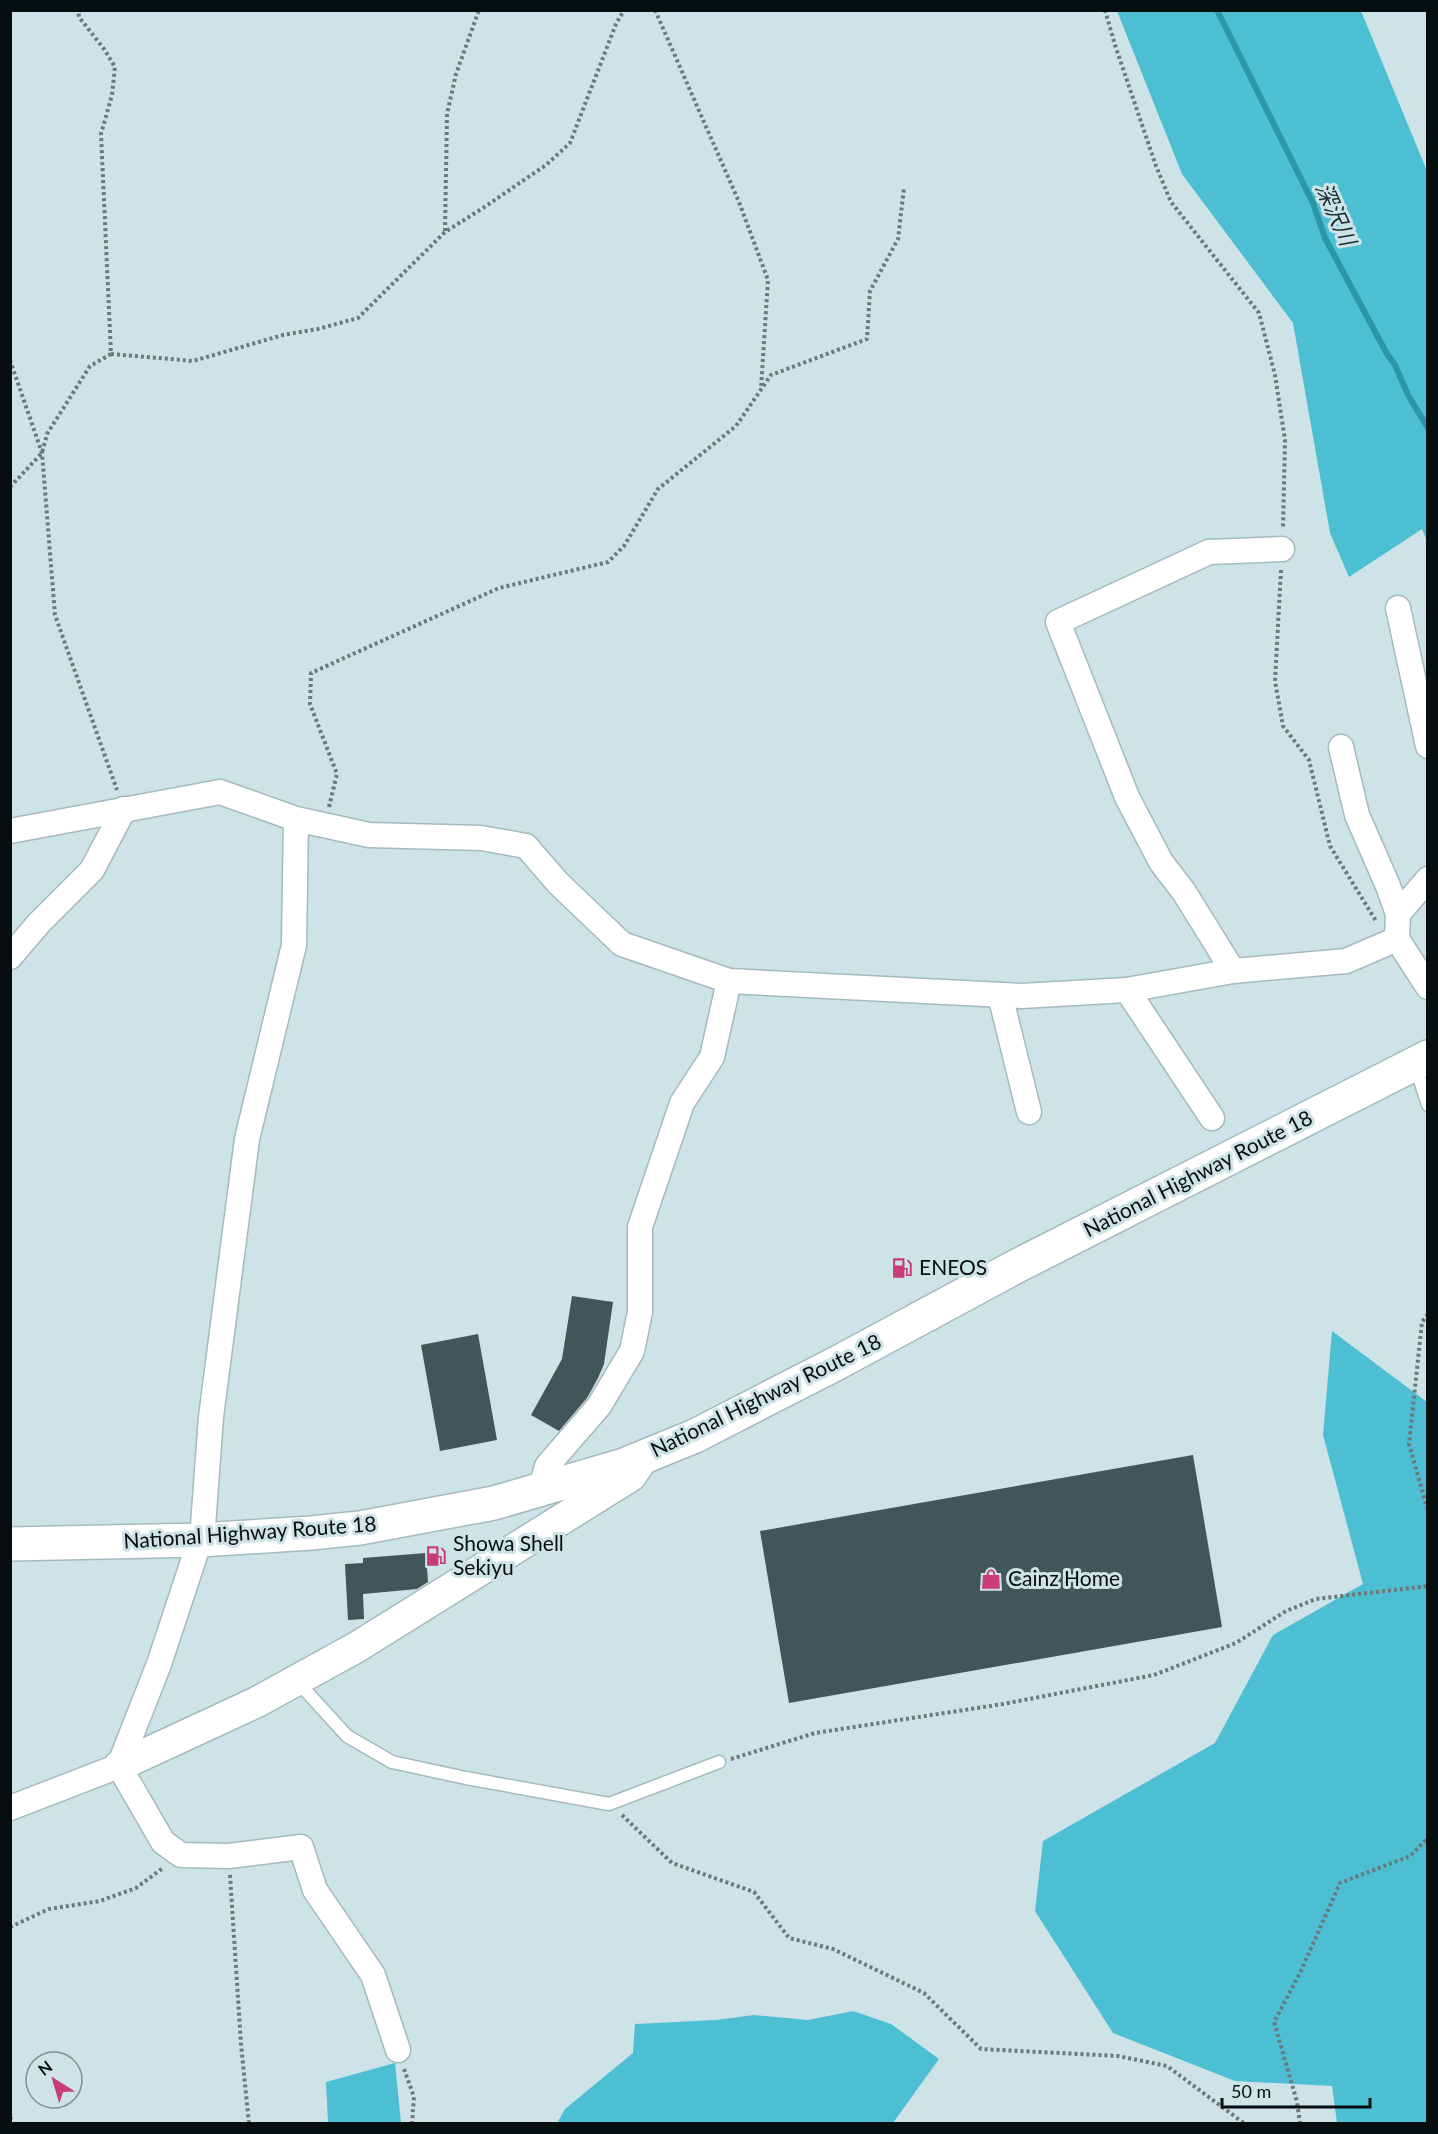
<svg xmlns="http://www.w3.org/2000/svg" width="1438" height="2134" viewBox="0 0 1438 2134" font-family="Lato,'Noto Sans JP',sans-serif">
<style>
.green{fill:#4dbfd2}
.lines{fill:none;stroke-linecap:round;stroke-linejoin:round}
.stream{stroke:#2b96a6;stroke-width:6}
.building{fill:#425559}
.service-casing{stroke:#a5babe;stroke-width:15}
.minor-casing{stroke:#a5babe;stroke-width:27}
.tertiary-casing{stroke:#a5babe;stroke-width:33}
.trunk-casing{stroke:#a5babe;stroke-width:36}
.path{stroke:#6b797c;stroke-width:4;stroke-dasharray:3 3;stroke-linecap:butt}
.service{stroke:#fff;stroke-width:12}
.minor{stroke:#fff;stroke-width:24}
.tertiary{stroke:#fff;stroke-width:30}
.trunk{stroke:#fff;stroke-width:33}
.labels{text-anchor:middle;stroke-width:6;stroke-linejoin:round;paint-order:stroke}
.street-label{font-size:21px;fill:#070e0f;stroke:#cde3e7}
.poi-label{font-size:21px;fill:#070e0f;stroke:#cde3e7;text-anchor:start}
.water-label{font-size:22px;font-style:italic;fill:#172e32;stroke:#cde3e7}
</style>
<rect width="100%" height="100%" fill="#cde3e7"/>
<!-- green -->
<g class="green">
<polygon points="1117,11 1361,11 1427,171 1427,541 1422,529 1349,577 1330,533 1293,323 1182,174"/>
<polygon points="1332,1331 1427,1402 1427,2123 1337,2123 1332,2086 1235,2081 1113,2033 1035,1911 1043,1841 1215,1743 1273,1635 1363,1584 1323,1435"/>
<polygon points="853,2011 891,2024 939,2059 893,2123 557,2123 565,2109 633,2053 635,2024 716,2020 754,2015 808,2020"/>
<polygon points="395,2063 401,2123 328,2123 326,2082"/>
</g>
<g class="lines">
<!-- stream -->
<polyline class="stream" points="1217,10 1313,203 1325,238 1387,354 1395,365 1408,395 1428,428"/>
</g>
<!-- building -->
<g class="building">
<polygon points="572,1296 613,1302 604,1364 598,1378 587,1398 559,1431 531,1415 562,1359"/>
<polygon points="478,1334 497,1440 440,1451 421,1345"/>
<polygon points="1193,1455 1222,1627 789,1703 760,1531"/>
<polygon points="426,1553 428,1582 417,1589 363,1594 364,1619 348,1620 345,1564 363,1563 363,1558"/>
</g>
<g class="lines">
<!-- service casing -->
<g class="service-casing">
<g id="service">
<polyline points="1415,1065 1428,1105"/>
<polyline points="296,1680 347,1736 392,1762 466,1778 609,1804 719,1762"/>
</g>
</g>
<!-- minor casing -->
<g class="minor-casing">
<g id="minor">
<polyline points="1398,608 1428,746"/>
<polyline points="1341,747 1357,815 1388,886 1398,914 1397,939 1428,987"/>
<polyline points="10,831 220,792 296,819 369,835 481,838 526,846 558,883 622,944 729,981 1022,996 1127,990 1233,971 1346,961 1397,939"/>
<polyline points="1398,914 1428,879"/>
<polyline points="10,957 39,923 92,870 124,809"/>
<polyline points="1233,971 1184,892 1161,862 1127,797 1058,622 1209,552 1282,549"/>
<polyline points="1127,990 1212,1118"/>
<polyline points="1000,995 1029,1112"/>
<polyline points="540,1491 547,1466 599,1406 632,1351 640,1312 640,1227 682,1103 712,1057 729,981"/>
<polyline points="119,1766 163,1842 181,1855 229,1856 301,1847 315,1890 373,1975 398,2050"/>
<polyline points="10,1808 119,1766 159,1664 200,1540 203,1526 211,1417 247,1139 294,945 296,819"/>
</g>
</g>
<!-- tertiary casing -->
<g class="tertiary-casing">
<polyline id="tertiary" points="119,1766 257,1702 357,1647 631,1476 644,1457"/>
</g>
<!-- trunk casing -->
<g class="trunk-casing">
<polyline id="trunk" points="10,1544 200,1540 311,1533 360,1528 494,1503 624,1465 695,1436 839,1362 1015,1267 1428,1057"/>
</g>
<!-- path -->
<g class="path">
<polyline points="655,10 739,202 768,280 761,389"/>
<polyline points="1105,10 1115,45 1156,166 1171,202 1259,313 1275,375 1285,440 1283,529"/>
<polyline points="445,231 447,114 456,74 479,10"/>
<polyline points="111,354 193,361 283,335 318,329 358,318 445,232 483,208 546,165 570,143 616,24 624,10"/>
<polyline points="10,360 42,453 55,615 117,790"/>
<polyline points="10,487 42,453 47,434 90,366 111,354 101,134 112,95 115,67 104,49 79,17 78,10"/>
<polyline points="1281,570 1275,681 1283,726 1309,760 1330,846 1376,921"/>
<polyline points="329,807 337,774 310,704 311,673 499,588 608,562 624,546 658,489 736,426 771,375 867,339 870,291 898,239 904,188"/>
<polyline points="1428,1314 1422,1322 1409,1444 1428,1511"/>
<polyline points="731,1759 815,1733 1003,1704 1154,1675 1236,1643 1286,1611 1316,1599 1428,1586"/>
<polyline points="622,1815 672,1863 754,1892 789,1938 833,1949 924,1993 981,2049 1118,2056 1167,2066 1245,2124"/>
<polyline points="230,1875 241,2044 249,2124"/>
<polyline points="10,1927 49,1909 100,1901 136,1888 163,1868"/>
<polyline points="404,2069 414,2097 412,2124"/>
<polyline points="10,2117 13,2124"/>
<polyline points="1300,2124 1297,2102 1274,2022 1300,1973 1340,1883 1410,1856 1428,1838"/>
</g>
<!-- service -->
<use href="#service" class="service"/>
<!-- minor -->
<use href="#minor" class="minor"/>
<!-- tertiary -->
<use href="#tertiary" class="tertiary"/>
<!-- trunk -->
<use href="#trunk" class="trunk"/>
</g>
<!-- icons -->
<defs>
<g id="fuel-bare" transform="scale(1.62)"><path d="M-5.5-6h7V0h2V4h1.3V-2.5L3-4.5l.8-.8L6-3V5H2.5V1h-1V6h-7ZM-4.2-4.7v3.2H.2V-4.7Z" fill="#c73d74" stroke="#cde3e7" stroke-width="2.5" paint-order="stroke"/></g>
<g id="shop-bare" transform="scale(1.62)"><path d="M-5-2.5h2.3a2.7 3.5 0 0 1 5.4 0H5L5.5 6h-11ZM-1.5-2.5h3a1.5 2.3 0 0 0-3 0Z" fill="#c73d74" stroke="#cde3e7" stroke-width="2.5" paint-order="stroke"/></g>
</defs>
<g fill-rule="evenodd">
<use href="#fuel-bare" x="902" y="1268"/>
<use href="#fuel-bare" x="436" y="1556"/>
<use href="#shop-bare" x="991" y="1579"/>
</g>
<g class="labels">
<!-- street labels -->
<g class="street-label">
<text transform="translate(1198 1174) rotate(-27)" y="7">National Highway Route 18</text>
<text transform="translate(766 1396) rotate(-26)" y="7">National Highway Route 18</text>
<text transform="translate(250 1533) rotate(-4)" y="7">National Highway Route 18</text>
</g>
<!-- poi labels -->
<g class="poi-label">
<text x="919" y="1275">ENEOS</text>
<text x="453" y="1551">Showa Shell<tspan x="453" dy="24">Sekiyu</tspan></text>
<text x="1008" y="1586">Cainz Home</text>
</g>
<!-- water labels -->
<g class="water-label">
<text transform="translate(1336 214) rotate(66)" y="8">深沢川</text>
</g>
</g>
<!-- border -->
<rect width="1438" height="2134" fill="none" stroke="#070e0f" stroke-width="24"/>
<!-- north arrow -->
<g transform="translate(54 2080) rotate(323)"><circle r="28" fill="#cde3e7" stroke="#7e8e91" stroke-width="1.5"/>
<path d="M0-4.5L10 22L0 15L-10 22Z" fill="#c73d74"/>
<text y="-9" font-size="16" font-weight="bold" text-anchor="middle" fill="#070e0f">N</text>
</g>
<!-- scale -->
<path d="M1222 2098v9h148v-9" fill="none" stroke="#070e0f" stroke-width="3"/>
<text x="1231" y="2098" font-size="18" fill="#070e0f" stroke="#cde3e7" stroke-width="4.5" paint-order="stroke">50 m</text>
</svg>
